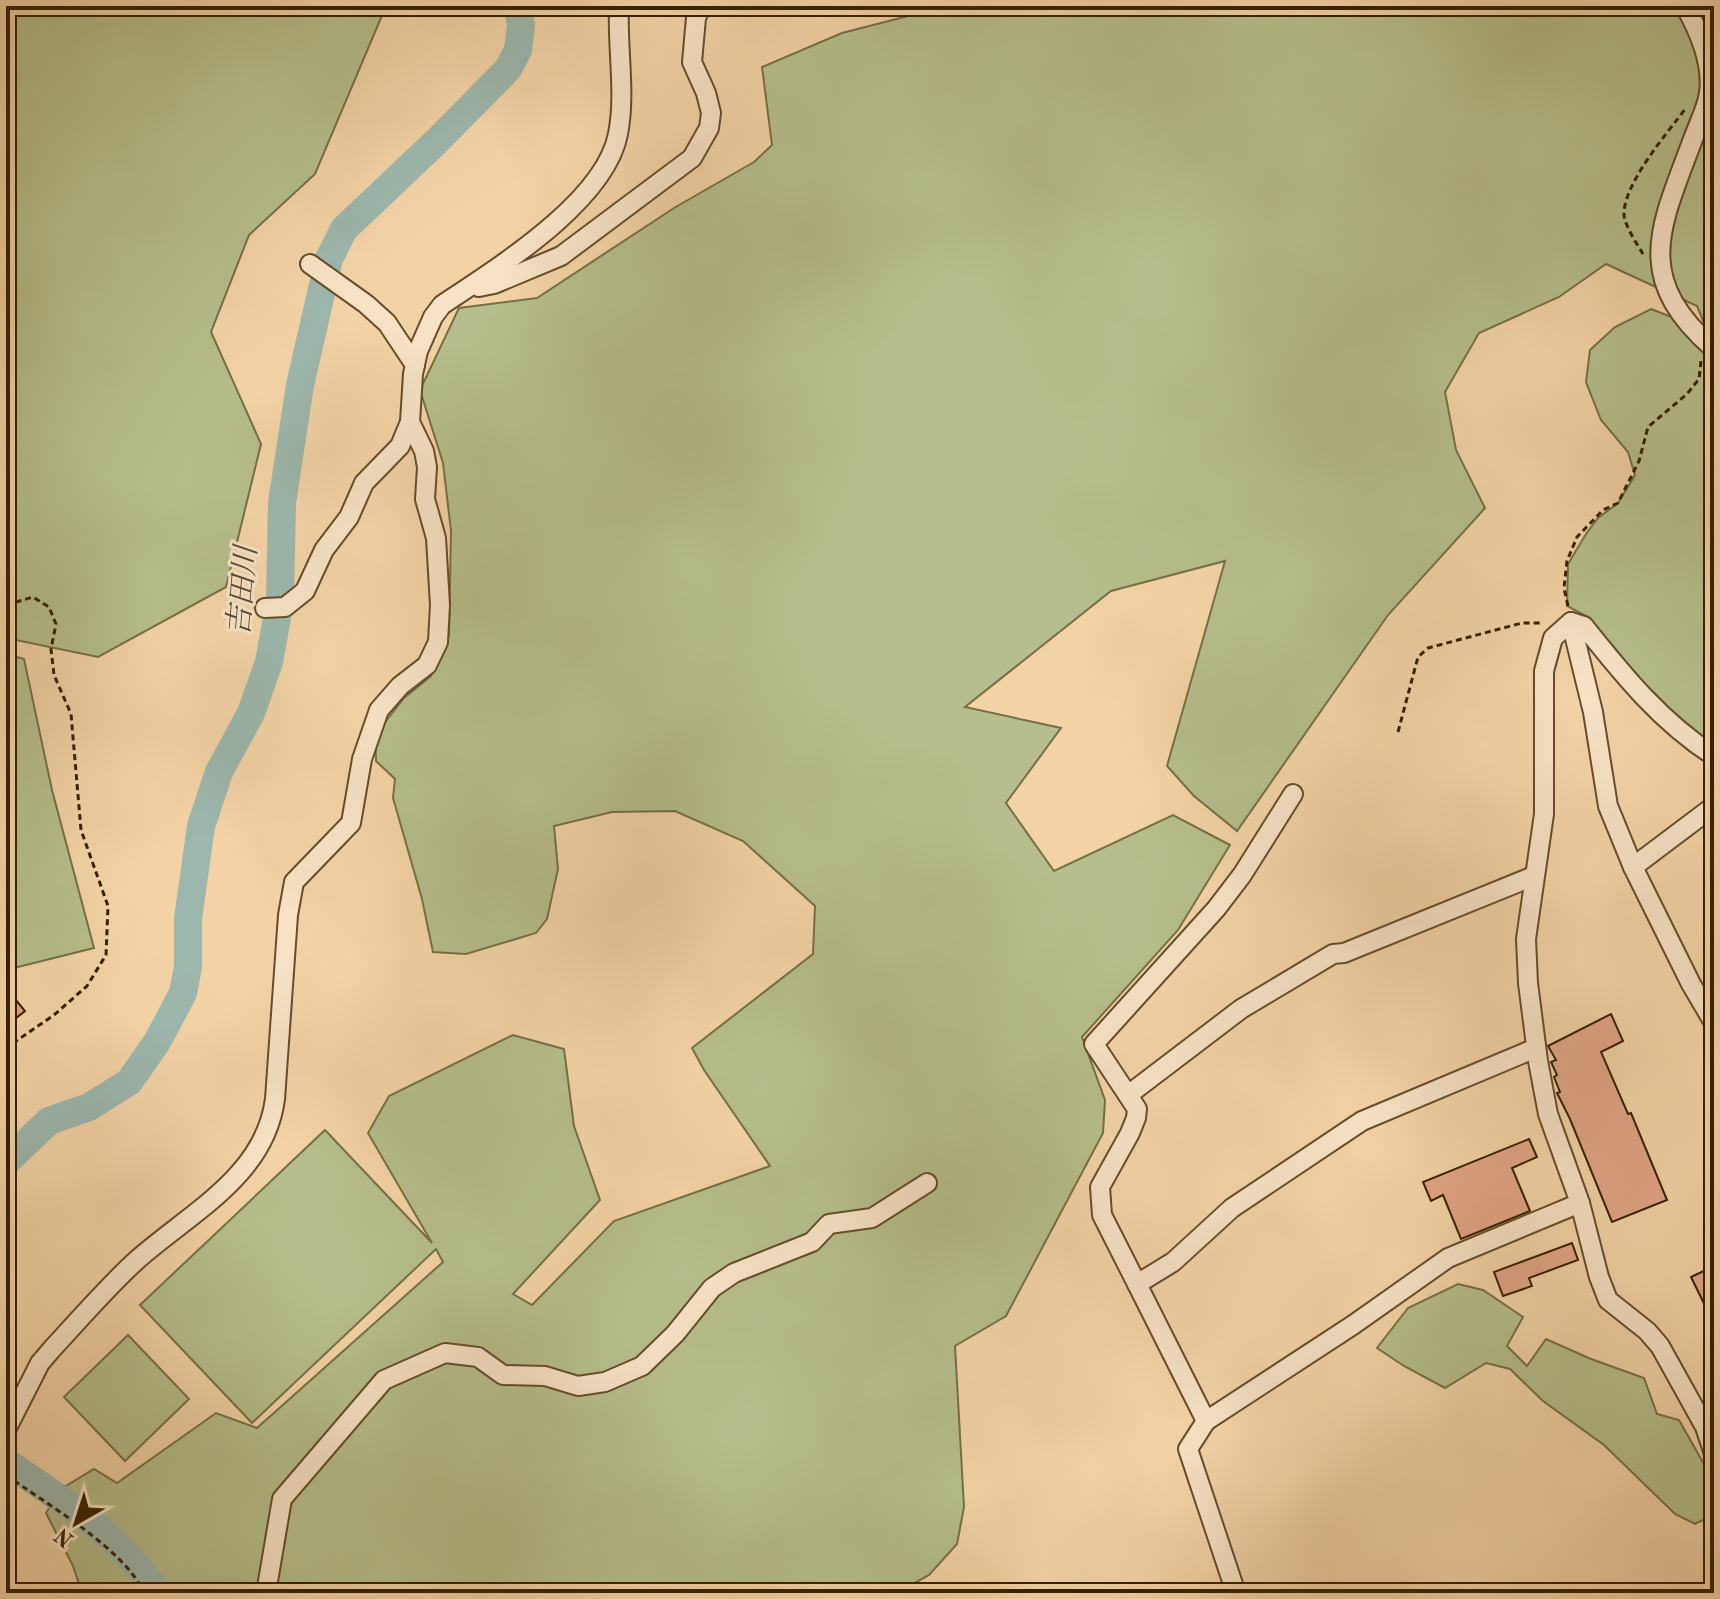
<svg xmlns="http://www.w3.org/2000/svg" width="1720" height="1599" viewBox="0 0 1720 1599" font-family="'Old Standard TT','Noto Serif JP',serif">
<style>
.green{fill:#b5be8c;stroke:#766f46;stroke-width:2}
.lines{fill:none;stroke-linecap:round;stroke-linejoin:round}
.river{stroke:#9cb7ad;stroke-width:28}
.building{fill:#e1a587;stroke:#362000;stroke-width:2}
.minor-casing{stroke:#654d2a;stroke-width:22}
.path{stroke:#362000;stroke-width:3;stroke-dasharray:6 4;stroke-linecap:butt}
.minor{stroke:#f7e2c5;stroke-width:18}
.labels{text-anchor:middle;stroke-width:6;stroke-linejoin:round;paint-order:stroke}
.water-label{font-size:30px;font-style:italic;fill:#554d34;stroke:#f7e2c5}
</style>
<rect width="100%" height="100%" fill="#f3d3a6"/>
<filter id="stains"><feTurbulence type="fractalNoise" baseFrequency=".0025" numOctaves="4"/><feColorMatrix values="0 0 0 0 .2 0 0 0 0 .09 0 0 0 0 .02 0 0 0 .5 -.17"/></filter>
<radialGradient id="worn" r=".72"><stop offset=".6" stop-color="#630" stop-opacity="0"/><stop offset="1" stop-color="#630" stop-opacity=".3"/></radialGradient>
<!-- green -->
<g class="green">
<polygon points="6,6 386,6 315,174 249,235 211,332 261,444 226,587 98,657 6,638"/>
<polygon points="947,6 1714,6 1714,347 1697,306 1606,264 1559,297 1479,333 1445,392 1456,450 1485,508 1388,615 1237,831 1194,796 1167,766 1225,561 1111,591 965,707 1061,728 1006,803 1054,871 1173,815 1230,845 1178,930 1082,1037 1105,1100 1103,1133 1006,1316 955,1346 964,1507 957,1544 929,1575 900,1591 900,1593 82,1593 73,1566 46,1513 61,1489 94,1469 117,1483 216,1413 257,1428 443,1262 436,1249 252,1423 140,1305 325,1130 432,1243 368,1133 389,1096 513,1035 564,1049 574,1126 600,1200 513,1294 532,1305 614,1221 770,1166 704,1070 692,1048 813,954 815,906 743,841 675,811 612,812 554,826 558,869 547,919 536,933 466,954 433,952 422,899 393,798 395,779 376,761 375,735 404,698 431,676 449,636 451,531 443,463 420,390 459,308 537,298 674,208 754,162 772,145 762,67 842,33"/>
<polygon points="1651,309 1682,321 1714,359 1714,746 1637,686 1598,638 1590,618 1567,606 1568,564 1586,534 1598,518 1618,503 1635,475 1628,452 1601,420 1586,382 1590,350 1615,327"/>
<polygon points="6,654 24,659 52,790 94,948 6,970"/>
<polygon points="1458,1284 1483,1290 1523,1317 1507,1346 1527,1366 1546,1339 1591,1359 1644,1378 1657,1414 1679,1420 1709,1473 1707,1518 1695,1524 1675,1514 1604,1445 1543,1401 1510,1369 1486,1363 1445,1388 1404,1366 1377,1348 1408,1308"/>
<polygon points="128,1335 189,1399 125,1461 64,1397"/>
</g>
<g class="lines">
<!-- river -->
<g class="river">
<polyline points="6,1162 49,1121 89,1107 129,1082 157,1042 183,993 188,967 188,919 201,826 219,772 251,713 269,662 280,601 282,503 300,385 329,259 344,229 436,142 508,69 518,50 521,25 518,6"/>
<path d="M6,1462c55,37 116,75 152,131"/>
</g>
</g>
<!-- building -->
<g class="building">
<polygon points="6,988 25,1011 6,1026"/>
<polygon points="1611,1014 1623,1041 1601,1052 1628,1114 1631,1113 1667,1200 1612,1222 1570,1119 1557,1093 1560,1092 1554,1077 1557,1075 1551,1062 1556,1060 1548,1046"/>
<polygon points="1529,1139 1537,1157 1512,1168 1530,1211 1461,1239 1443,1195 1431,1201 1423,1182"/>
<polygon points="1572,1243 1578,1260 1529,1278 1532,1286 1503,1296 1494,1272"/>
<polygon points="1714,1266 1714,1324 1691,1277"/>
</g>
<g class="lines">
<!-- minor casing -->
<g class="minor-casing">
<g id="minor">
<path d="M1685,6c14,25 28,58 24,87 -2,15 -11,32 -16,46 -32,87 -62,138 21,210"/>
<polyline points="310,264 366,304 387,323 415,365"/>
<polyline points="479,287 494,284 561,256 692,158 709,128 711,113 706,93 692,62 696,18 701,6"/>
<polyline points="265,608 285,607 305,591 324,550 349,517 364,483 400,446 410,422"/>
<polyline points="1571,622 1553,638 1544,671 1544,814 1526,939 1528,983 1538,1061 1548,1114 1580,1203 1599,1277 1608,1300 1647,1331 1660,1346 1705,1427 1714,1454"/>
<path d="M1714,756c-53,-34 -91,-81 -130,-130l-13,-4 22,90 15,94 25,61 58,117 23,39"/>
<polyline points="1633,867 1714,806"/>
<polyline points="1128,1095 1241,1009 1333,954 1344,953 1534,876"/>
<polyline points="1137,1284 1102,1215 1100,1187 1130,1133 1136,1118 1137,1109 1094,1044 1216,909 1242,875 1293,794"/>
<polyline points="1206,1421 1353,1325 1448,1258 1580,1203"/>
<path d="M6,1430l34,-67 12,-14c28,-30 55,-62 86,-90 52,-46 127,-83 137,-160l13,-184 6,-33 57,-59 11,-64 17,-49 21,-24 27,-21 11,-23 2,-37 -4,-67 -11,-39 2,-32 -3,-16 -14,-29 3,-48 5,-23 15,-34 9,-12c55,-37 163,-103 176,-171 8,-41 -1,-86 1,-128"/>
<polyline points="266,1593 282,1499 384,1380 445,1353 478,1357 503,1375 545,1376 578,1386 605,1382 642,1366 675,1334 712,1288 734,1273 812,1242 829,1224 872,1218 927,1183"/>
<polyline points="1236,1593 1188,1449 1206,1421 1137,1284 1173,1262 1232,1208 1362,1121 1536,1048"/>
</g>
</g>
<!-- path -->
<g class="path">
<path d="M1643,254c-6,-10 -18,-28 -19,-39 -1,-31 44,-83 62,-107"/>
<polyline points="6,605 33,597 49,607 56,624 51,649 54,675 71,714 81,830 108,906 106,955 87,986 54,1015 6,1048"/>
<polyline points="1568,606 1564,588 1567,561 1577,537 1603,510 1618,503 1639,461 1648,427 1687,394 1699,379 1701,361"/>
<polyline points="1398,732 1418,657 1428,648 1522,623 1543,623"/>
<path d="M6,1475c39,28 119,74 138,118"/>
</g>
<!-- minor -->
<use href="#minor" class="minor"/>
</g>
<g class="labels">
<!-- water labels -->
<g class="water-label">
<text transform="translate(242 591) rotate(-85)" y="10">吉田川</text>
</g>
</g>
<!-- margin -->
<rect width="1720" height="1599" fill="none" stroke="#f3d3a6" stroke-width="32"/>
<rect x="8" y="8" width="1704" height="1583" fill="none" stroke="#362000" stroke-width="4"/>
<rect x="16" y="16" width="1688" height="1567" fill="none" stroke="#362000" stroke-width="2"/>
<!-- north arrow -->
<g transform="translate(76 1523) rotate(219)" stroke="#f7e2c5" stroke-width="6" paint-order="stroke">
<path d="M0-6L14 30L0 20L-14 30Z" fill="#362000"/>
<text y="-12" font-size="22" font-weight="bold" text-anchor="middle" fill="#362000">N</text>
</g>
<rect width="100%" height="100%" filter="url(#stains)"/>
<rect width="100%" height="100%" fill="url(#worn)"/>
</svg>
